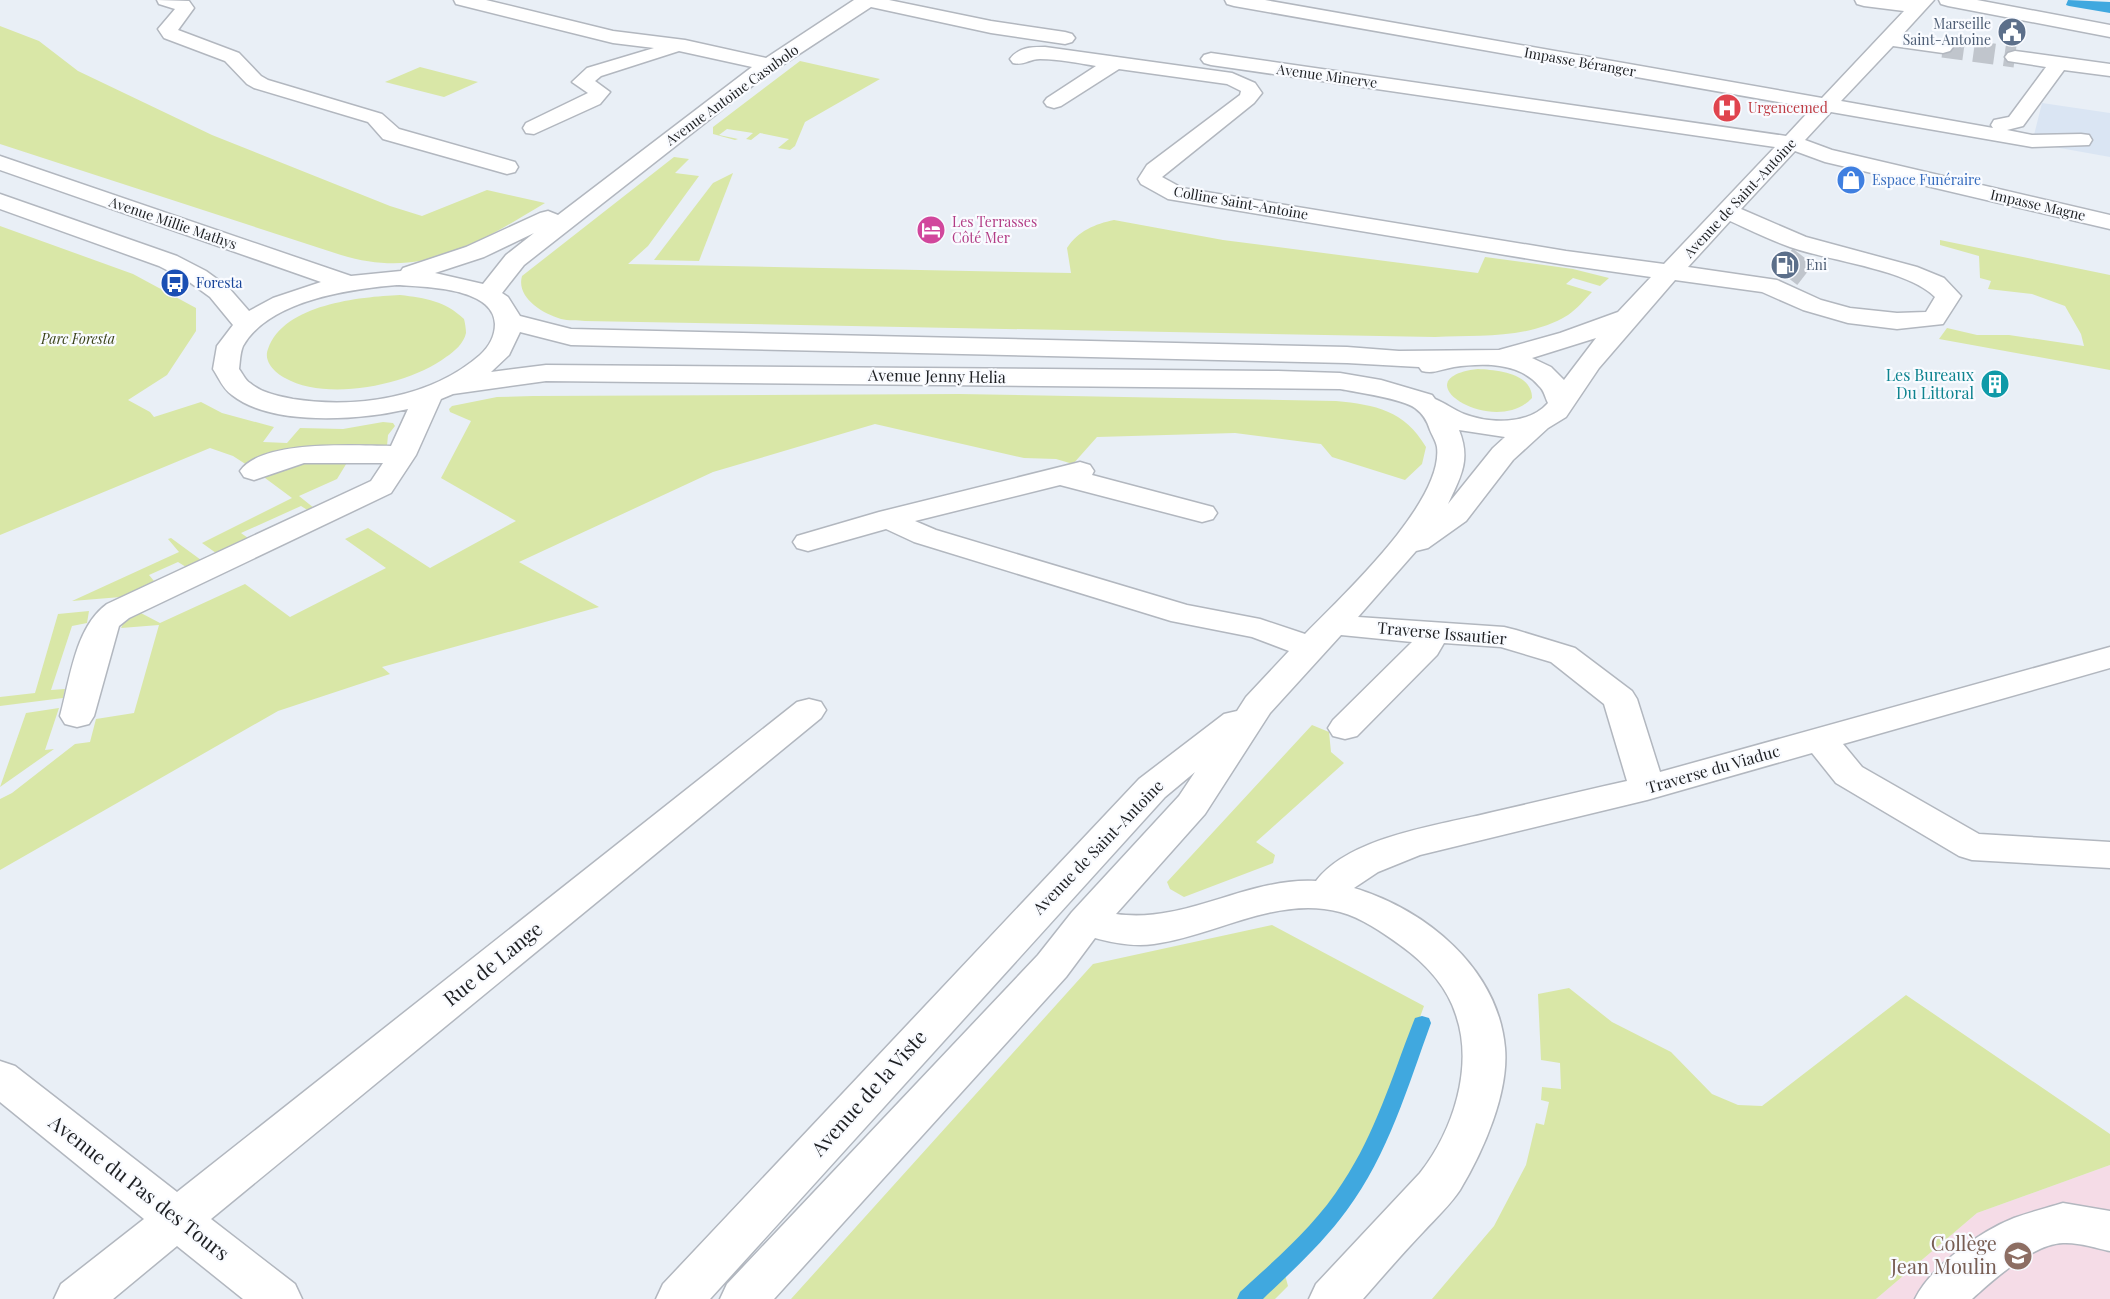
<svg xmlns="http://www.w3.org/2000/svg" width="2110" height="1299" viewBox="0 0 2110 1299" font-family="'Playfair Display',serif">
<style>
.built{fill:#dae5f3}
.education{fill:#f5dce7}
.green{fill:#d9e7a7}
.water{fill:#40a8df}
.lines{fill:none;stroke-linecap:round;stroke-linejoin:round}
.stream{fill:#40a8df;fill-rule:evenodd}
.minor-tunnel-far1{stroke:#c0c5cc;stroke-width:21;stroke-dasharray:21 10;stroke-linecap:butt}
.minor-tunnel{stroke:#c0c5cc;stroke-width:26;stroke-dasharray:26 14;stroke-linecap:butt}
.minor-casing{stroke:#b2b7bf;stroke-width:3}
.minor{fill:#fff;fill-rule:evenodd}
.labels{text-anchor:middle;stroke-width:4.5;stroke-linejoin:round;paint-order:stroke}
.far-service-label{font-size:14px;fill:#4e5e75;stroke:#f9fbff;text-anchor:end}
.far-street-label{font-size:14px;fill:#1d1f22;stroke:#f9fbff}
.far-health-label{font-size:14px;fill:#be3a42;stroke:#f9fbff;text-anchor:start}
.far-shop-label{font-size:14px;fill:#366cbe;stroke:#f9fbff;text-anchor:start}
.far-hotel-label{font-size:14px;fill:#b23c85;stroke:#f9fbff;text-anchor:start}
.far-transit-label{font-size:14px;fill:#164399;stroke:#f9fbff;text-anchor:start}
.far-park-label{font-size:14px;font-style:italic;fill:#3b431a;stroke:#f9fbff}
.culture-label{font-size:16px;fill:#0d838f;stroke:#f9fbff;text-anchor:end}
.street-label{font-size:16px;fill:#1d1f22;stroke:#f9fbff}
.near-street-label{font-size:20px;fill:#1d1f22;stroke:#f9fbff}
.near-education-label{font-size:20px;fill:#785e54;stroke:#f9fbff;text-anchor:end}
</style>
<rect width="100%" height="100%" fill="#e9eff6"/>
<!-- built -->
<polygon class="built" points="2042,103 2110,113 2110,157 2032,143"/>
<!-- education -->
<polygon class="education" points="2110,1165 2110,1299 1876,1299 1977,1213"/>
<!-- green -->
<g class="green">
<path d="M0,26l39,15 39,30 134,64 178,71 32,10 65,-26 58,13c-69,41 -121,77 -204,52l-341,-111z"/>
<polygon points="800,61 880,79 805,122 795,146 790,150 778,148 789,139 760,133 751,140 746,139 753,133 727,129 719,135 738,139 735,140 713,134 713,127"/>
<polygon points="420,67 478,82 444,97 385,82"/>
<path d="M674,157l15,2 -14,14 24,3 -51,70 -20,18 443,9 -4,-25c11,-17 28,-24 47,-28l109,20 255,33 7,-16 88,12 36,9 -9,8 -27,-8 -7,6 26,8c-7,7 -15,17 -24,23 -38,24 -89,20 -133,22l-850,-16c-7,-1 -17,0 -24,-2 -20,-6 -45,-22 -39,-43z"/>
<polygon points="733,173 699,261 654,260 713,183"/>
<polygon points="0,226 133,274 196,308 196,331 167,375 128,400 150,412 154,417 201,402 222,413 274,427 263,442 287,443 300,428 343,429 383,422 393,423 395,426 388,435 387,446 247,465 233,456 210,448 0,535"/>
<polygon points="1940,240 2110,275 2110,370 1939,339 1947,328 1977,335 2009,335 2084,346 2081,334 2065,306 2032,294 1988,289 1991,281 1980,278 1979,256 1940,245"/>
<path d="M400,295c26,3 45,6 64,24 1,4 2,10 2,14 -2,10 -12,19 -20,24 -37,28 -119,45 -161,21 -10,-5 -22,-17 -17,-29 16,-45 91,-52 132,-54z"/>
<path d="M1478,369c19,1 54,4 54,29 -38,41 -134,-20 -54,-29z"/>
<path d="M959,394l377,7c40,4 68,9 90,46l-4,17 -17,16 -73,-23 -11,-13 -86,-11 -138,4 -24,27 -17,-5 -32,-1 -149,-34 -162,48 -194,90 80,45 -217,60 8,7 -112,37 -278,159v-71l12,-6 63,-49 15,-2 6,-23 38,-6 25,-88 -38,3 3,-6 13,-11 23,12 85,-39 45,33 96,-49 -41,-29 23,-11 62,40 86,-47 -75,-43 30,-57 -21,-9 -1,-3 3,-3 45,-9 36,-1z"/>
<polygon points="348,461 337,479 299,496 314,508 309,511 301,506 241,533 248,538 216,553 202,543 292,498 261,475 293,463"/>
<polygon points="171,538 201,560 186,567 178,562 149,575 154,581 121,597 72,601 179,552 168,539"/>
<polygon points="89,611 87,623 72,626 51,690 65,689 63,698 0,706 0,697 35,693 58,614"/>
<polygon points="59,708 45,750 54,749 0,787 26,713"/>
<polygon points="1312,725 1329,732 1331,752 1344,763 1256,842 1275,855 1273,863 1184,897 1170,889 1167,882"/>
<path d="M1272,925l152,81c-21,57 -40,128 -75,178 -20,28 -44,53 -68,76l7,26 -13,13h-484l302,-335z"/>
<polygon points="1569,988 1612,1022 1671,1052 1712,1094 1738,1105 1762,1106 1906,995 2110,1134 2110,1165 1977,1213 1876,1299 1432,1299 1494,1226 1526,1165 1536,1123 1544,1125 1549,1102 1541,1100 1542,1087 1561,1089 1560,1063 1541,1060 1538,994"/>
</g>
<!-- water -->
<polygon class="water" points="2068,0 2110,2 2110,13 2069,6 2066,5"/>
<g class="lines">
<!-- stream -->
<path class="stream" d="M1422,1016l7,2 2,5c-23,63 -43,132 -84,187 -24,33 -55,61 -84,89h-26l3,-7c37,-34 76,-67 103,-110 32,-48 49,-105 70,-159l2,-5z"/>
<!-- minor-tunnel-far1 -->
<polyline class="minor-tunnel-far1" points="1943,47 2015,57"/>
<!-- minor-tunnel -->
<polyline class="minor-tunnel" points="1787,277 1804,255"/>
<!-- minor casing -->
<g class="minor-casing">
<g id="minor">
<polygon points="157,0 189,1 194,8 178,30 239,53 261,76 268,80 382,114 399,129 515,162 518,167 515,172 507,174 383,139 368,122 254,88 247,84 225,61 164,38 158,29 175,9 159,4"/>
<path d="M454,0h32l127,31 72,9 81,18 88,-58h35l102,21 74,11 7,2 3,4 -3,4 -7,2 -74,-11 -120,-26 -110,72 -237,186 -22,28 6,4 12,19 51,13 776,18 52,4 100,-1 61,-17 58,-21 33,-35 -85,-12 -398,-66 -27,-15 -3,-5 9,-14 93,-70 1,-4 -14,-7 -108,-15 -58,37 -7,2 -7,-2 -3,-4 3,-4 49,-32c-18,-3 -37,-7 -56,-7 -11,0 -16,7 -27,4l-3,-4c9,-12 21,-12 35,-12l187,26 23,10 7,10 -8,10 -92,74 20,11 384,63 98,13 111,-117 -564,-82 -7,-2 -3,-4 3,-4 7,-2 575,83 26,-28 -578,-102 -7,-2 -2,-4h40l557,98 82,-87 -40,-5 -7,-2 -2,-4h79l-32,35 48,8 3,4 -3,4 -7,2 -50,-7 -52,55 152,27 -2,-3 3,-5 15,-3 37,-50 -38,-6 -3,-4 3,-4 7,-2 95,13v12l-46,-6 -41,56 -16,4 25,5 49,-1 8,1 3,5 -3,5 -57,2 -201,-35 -26,28 27,10 278,65v14l-285,-67 -30,-11 -54,58 65,28 111,30 27,11 17,18 -18,28 -46,5 -49,-6 -45,-13 -41,-18 -87,-12 -76,88 -33,49 -18,11 -35,32 -47,61 -38,27 -12,3 -58,66 146,10 12,3 59,18 57,43 5,8 23,73 450,-125v21l-267,76 19,23 117,67 131,8v26l-138,-8 -13,-4 -123,-73 -24,-30 -165,47 -227,55 -42,17 -24,16c72,22 144,80 151,160 4,45 -22,104 -45,142 -10,15 -24,28 -36,41 -21,22 -41,45 -61,68h-54l7,-15 104,-111c33,-42 54,-106 36,-158 -9,-29 -32,-53 -56,-70 -18,-13 -38,-27 -60,-33 -63,-17 -125,24 -186,32 -20,3 -40,-1 -59,-6l-29,39 -292,322h-54l7,-15 311,-329 34,-43 107,-116 16,-24 -30,25 -455,502h-54l7,-15 476,-505 85,-65 13,-3 9,-14 43,-46 -37,-14 -81,-16 -257,-79 -28,-13 -78,22 -11,-3 -4,-6 4,-6 82,-24 201,-50 10,3 4,6 -2,4 121,32 4,6 -4,6 -11,3 -142,-37 -145,36 21,9 251,75 73,14 45,15c37,-38 139,-132 132,-187 -1,-6 -5,-12 -7,-17 -3,-10 -7,-16 -15,-22 -11,-9 -59,-16 -75,-19l-794,-8 -93,13 -12,5 -25,56 -25,38 -262,125 -10,8 -25,90 -5,8 -12,3 -12,-3 -5,-8c10,-36 15,-89 47,-112l264,-123 12,-18h-79l-50,17 -10,-3 -4,-6c22,-32 116,-25 151,-25l17,-37c-47,11 -136,18 -176,-14 -9,-6 -13,-17 -19,-26l4,-23 16,-21 -23,-28 -22,-16 -29,-15 -159,-57v-15l177,62 29,15 22,16 21,24 24,-13 48,-16 -321,-112v-14l351,120 50,-5 2,-3 63,-21 74,-34 8,-2 10,4 194,-148 -73,-16 -78,25 -6,5 15,11 -10,12 -66,30 -8,-1 -3,-5 3,-5 62,-30 -16,-11 15,-14 67,-20 -41,-5 -157,-39zM1730,221c20,9 40,19 60,26 39,14 117,22 145,50l-9,15 -29,1 -47,-5 -29,-8 -44,-20 -89,-13zM534,233l-28,22 -23,29 -48,-11 49,-16zM397,285c27,2 97,2 98,39 0,12 -6,23 -15,31 -49,43 -125,54 -187,44 -15,-3 -31,-6 -43,-16 -5,-3 -7,-9 -11,-14 1,-7 1,-16 4,-23 26,-46 107,-57 154,-61zM520,332l51,13 776,18 72,4 3,4c12,3 20,-2 32,-4 29,-4 65,-5 85,19 5,4 6,11 9,17 -19,22 -58,21 -84,11 -10,-4 -19,-11 -29,-15l-3,-4 -51,-15 -41,-7 -62,-2 -732,-6 -55,7 18,-17zM1596,338l-32,42 -13,-13 -19,-9zM1459,430l46,7 -12,11 -45,56c13,-28 23,-44 11,-74zM1341,635l71,7 -79,78 -5,8 5,8 12,3 12,-3 80,-81 7,-12 57,4 50,15 53,42 23,77c-45,10 -90,21 -134,31 -52,13 -143,24 -177,69 -69,-4 -130,43 -200,33l89,-100 65,-101z"/>
<polygon points="1939,0 1977,0 2110,25 2110,37 1948,6 1941,4"/>
<polygon points="809,699 821,702 826,710 821,718 211,1219 295,1284 302,1299 243,1299 177,1246 113,1299 54,1299 61,1284 144,1219 0,1102 0,1061 15,1066 177,1192 797,702"/>
<path d="M2063,1203l47,8v40c-14,-3 -32,-9 -47,-8 -30,1 -69,36 -91,56h-57c15,-32 66,-68 99,-81 16,-6 33,-10 49,-15z"/>
</g>
</g>
<!-- minor -->
<use href="#minor" class="minor"/>
</g>
<!-- icons -->
<defs>
<g id="civic-disc" transform="scale(1.5)"><circle r="9.5" fill="#5c6f8a" stroke="#f9fbff"/><path d="M-.6-6.5H3V-4.5H.6V-3L4-1V1h2V6H-6V1h2V-1L-.6-3ZM-1.2 2.5V6h2.4V2.5Z" fill="#fff"/></g>
<g id="hospital-disc" transform="scale(1.5)"><circle r="9.5" fill="#e0444e" stroke="#f9fbff"/><path d="M-5-5h3v3.5h4V-5h3V5h-3V1.5h-4V5h-3Z" fill="#fff"/></g>
<g id="shop-disc" transform="scale(1.5)"><circle r="9.5" fill="#3f7fe0" stroke="#f9fbff"/><path d="M-5-2.5h2.3a2.7 3.5 0 0 1 5.4 0H5L5.5 6h-11ZM-1.5-2.5h3a1.5 2.3 0 0 0-3 0Z" fill="#fff"/></g>
<g id="hotel-disc" transform="scale(1.5)"><circle r="9.5" fill="#d1479c" stroke="#f9fbff"/><path d="M-6-4.5h1.5V1H6V5H4.5V3h-9V5H-6ZM-4 0a1.8 1.8 0 1 1 3.6 0ZM.5 0V-2.5h3Q6-2.5 6 0Z" fill="#fff"/></g>
<g id="fuel-disc" transform="scale(1.5)"><circle r="9.5" fill="#5c6f8a" stroke="#f9fbff"/><path d="M-5.5-6h7V0h2V4h1.3V-2.5L3-4.5l.8-.8L6-3V5H2.5V1h-1V6h-7ZM-4.2-4.7v3.2H.2V-4.7Z" fill="#fff"/></g>
<g id="bus-disc" transform="scale(1.5)"><circle r="9.5" fill="#1a4fb4" stroke="#f9fbff"/><path d="M-5-6H5V4H4V6H2V4H-2V6H-4V4H-5ZM-3.5-4V0h7V-4ZM-3.5 1.2v1.5H-2V1.2ZM2 1.2v1.5H3.5V1.2Z" fill="#fff"/></g>
<g id="building-disc" transform="scale(1.5)"><circle r="9.5" fill="#0f9aa8" stroke="#f9fbff"/><path d="M-4-6H4V6H1V3H-1V6H-4ZM-2.5-4.3h1.7v1.8h-1.7ZM.8-4.3h1.7v1.8H.8ZM-2.5-1h1.7V.8h-1.7ZM.8-1h1.7V.8H.8Z" fill="#fff"/></g>
<g id="school-disc" transform="scale(1.5)"><circle r="9.5" fill="#8d6e63" stroke="#f9fbff"/><path d="M0-5L7-2L0 1L-7-2ZM-4 1L0 2.5L4 1V4Q0 6-4 4Z" fill="#fff"/></g>
</defs>
<g fill-rule="evenodd">
<use href="#civic-disc" x="2012" y="32"/>
<use href="#hospital-disc" x="1727" y="108"/>
<use href="#shop-disc" x="1851" y="180"/>
<use href="#hotel-disc" x="931" y="230"/>
<use href="#fuel-disc" x="1785" y="265"/>
<use href="#bus-disc" x="175" y="283"/>
<use href="#building-disc" x="1995" y="384"/>
<use href="#school-disc" x="2018" y="1256"/>
</g>
<g class="labels">
<!-- far-service labels -->
<g class="far-service-label">
<text x="1991" y="29">Marseille<tspan x="1991" dy="16">Saint-Antoine</tspan></text>
<text x="1806" y="270" text-anchor="start">Eni</text>
</g>
<!-- far-street labels -->
<g class="far-street-label">
<text transform="translate(1580 62) rotate(10)" y="5">Impasse Béranger</text>
<text transform="translate(1327 76) rotate(8)" y="5">Avenue Minerve</text>
<text transform="translate(732 95) rotate(-36)" y="5">Avenue Antoine Casubolo</text>
<text transform="translate(1740 198) rotate(-47)" y="5">Avenue de Saint-Antoine</text>
<text transform="translate(1241 203) rotate(10)" y="5">Colline Saint-Antoine</text>
<text transform="translate(2038 205) rotate(13)" y="5">Impasse Magne</text>
<text transform="translate(173 223) rotate(19)" y="5">Avenue Millie Mathys</text>
</g>
<!-- far-health labels -->
<g class="far-health-label">
<text x="1748" y="113">Urgencemed</text>
</g>
<!-- far-shop labels -->
<g class="far-shop-label">
<text x="1872" y="185">Espace Funéraire</text>
</g>
<!-- far-hotel labels -->
<g class="far-hotel-label">
<text x="952" y="227">Les Terrasses<tspan x="952" dy="16">Côté Mer</tspan></text>
</g>
<!-- far-transit labels -->
<g class="far-transit-label">
<text x="196" y="288">Foresta</text>
</g>
<!-- far-park labels -->
<g class="far-park-label">
<text x="78" y="344">Parc Foresta</text>
</g>
<!-- culture labels -->
<g class="culture-label">
<text x="1974" y="381">Les Bureaux<tspan x="1974" dy="18">Du Littoral</tspan></text>
</g>
<!-- street labels -->
<g class="street-label">
<text transform="translate(937 376) rotate(1)" y="6">Avenue Jenny Helia</text>
<text transform="translate(1442 633) rotate(5)" y="6">Traverse Issautier</text>
<text transform="translate(1713 769) rotate(-16)" y="6">Traverse du Viaduc</text>
<text transform="translate(1098 847) rotate(-46)" y="6">Avenue de Saint-Antoine</text>
</g>
<!-- near-street labels -->
<g class="near-street-label">
<text transform="translate(493 964) rotate(-39)" y="7">Rue de Lange</text>
<text transform="translate(869 1093) rotate(-48)" y="7">Avenue de la Viste</text>
<text transform="translate(139 1188) rotate(38)" y="7">Avenue du Pas des Tours</text>
</g>
<!-- near-education labels -->
<g class="near-education-label">
<text x="1997" y="1251">Collège<tspan x="1997" dy="23">Jean Moulin</tspan></text>
</g>
</g>
</svg>
